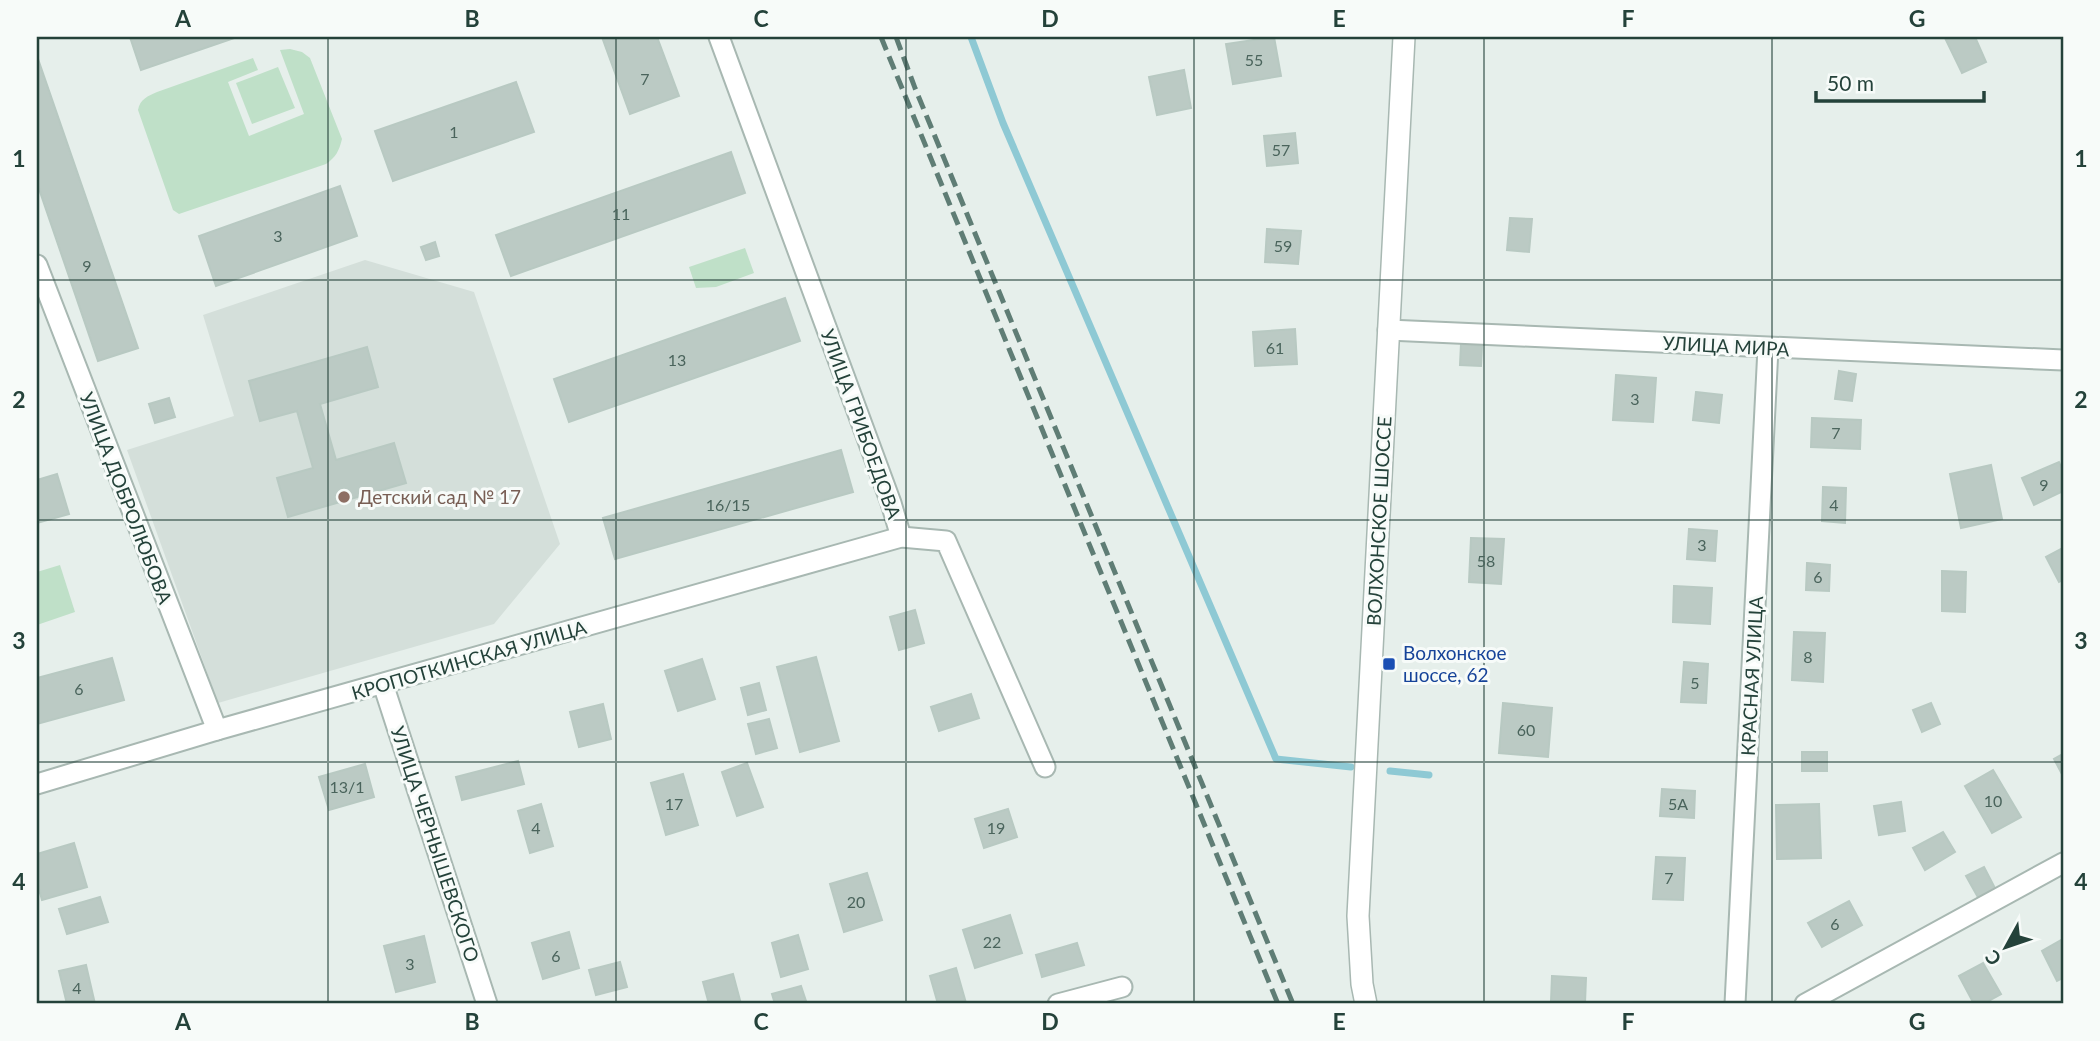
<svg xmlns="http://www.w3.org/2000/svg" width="2100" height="1041" viewBox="0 0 2100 1041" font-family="Lato,sans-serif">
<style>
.built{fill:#d4dfda}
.green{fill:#bfe0c8}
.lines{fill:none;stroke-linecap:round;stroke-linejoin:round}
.stream{stroke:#8ec9d4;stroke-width:7}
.building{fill:#bbcac4;stroke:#b8c9c2;stroke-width:2}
.minor-casing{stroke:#a8b8b2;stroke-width:23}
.tertiary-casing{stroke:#a8b8b2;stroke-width:24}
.minor{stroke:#fff;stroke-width:19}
.tertiary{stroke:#fff;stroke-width:21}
.rail{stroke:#5f7d75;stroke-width:5;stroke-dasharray:14 7;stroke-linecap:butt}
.grid{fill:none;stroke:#24423a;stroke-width:2;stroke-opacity:0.55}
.education-dot{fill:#8d6e63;stroke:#f7fbf9;stroke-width:2.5}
.transit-dot{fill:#1a4fb4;stroke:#f7fbf9;stroke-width:2.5}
.labels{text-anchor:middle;stroke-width:6;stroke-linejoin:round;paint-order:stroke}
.number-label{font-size:16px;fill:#4a645c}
.street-label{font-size:19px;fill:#24423a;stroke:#f7fbf9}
.education-label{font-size:19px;fill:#785e54;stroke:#f7fbf9;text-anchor:start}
.transit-label{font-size:19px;fill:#164399;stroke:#f7fbf9;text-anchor:start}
.neatline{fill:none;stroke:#24423a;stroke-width:2.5}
.grid-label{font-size:23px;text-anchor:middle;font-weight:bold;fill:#24423a}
</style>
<rect width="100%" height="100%" fill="#e6efeb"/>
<!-- built -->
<polygon class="built" points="365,260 474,292 560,544 494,624 218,703 127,450 234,416 203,315"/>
<!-- green -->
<g class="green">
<path d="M290,49l12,3 8,6 32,81c-3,12 -6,18 -16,25l-147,50 -6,-4 -35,-100c2,-11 10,-14 19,-18l96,-34 5,12 -30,12 21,54 55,-22 -24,-64z"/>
<polygon points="278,67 295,108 252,124 236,83"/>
<polygon points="745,248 754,273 716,287 696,288 689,267"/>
<polygon points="60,565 75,612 37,625 37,572"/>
</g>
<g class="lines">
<!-- stream -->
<g class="stream">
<polyline points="971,37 1003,123 1276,759 1351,767"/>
<polyline points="1390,771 1429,775"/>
</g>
</g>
<!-- building -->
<g class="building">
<polygon points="130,37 237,37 141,70"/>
<polygon points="602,37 657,37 679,96 630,114"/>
<polygon points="1274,37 1281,76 1233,84 1226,44"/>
<polygon points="1947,37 1975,37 1986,62 1962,73 1945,38"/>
<polygon points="37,56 138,348 98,361 37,183"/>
<polygon points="1184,70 1191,108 1157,115 1149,77"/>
<polygon points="516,82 534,132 393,181 375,131"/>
<polygon points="1295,133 1298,163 1267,166 1264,136"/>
<polygon points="731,152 745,193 511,276 496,235"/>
<polygon points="340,186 357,236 216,286 199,236"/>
<polygon points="1510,218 1532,219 1529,252 1507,250"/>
<polygon points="1267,229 1301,231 1298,264 1265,262"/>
<polygon points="435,242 439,256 426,260 421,247"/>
<polygon points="785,298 800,341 569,422 554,379"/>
<polygon points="1295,329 1297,364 1255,366 1253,332"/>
<polygon points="1461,344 1482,346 1481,366 1460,365"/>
<polygon points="367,347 378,387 320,404 336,460 394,443 406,483 288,517 277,478 313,468 297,411 260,421 249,381"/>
<polygon points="1839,371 1856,374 1852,401 1835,399"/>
<polygon points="1616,375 1656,378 1653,422 1613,420"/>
<polygon points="1696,392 1722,395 1719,423 1693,420"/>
<polygon points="169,398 175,417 155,423 149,404"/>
<polygon points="1812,418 1861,420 1860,449 1811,447"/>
<polygon points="841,450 853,492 615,559 603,518"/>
<polygon points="2059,462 2063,472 2063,491 2034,505 2022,478"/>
<polygon points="1991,465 2002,519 1961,528 1950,474"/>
<polygon points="57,474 69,514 37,523 37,480"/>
<polygon points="1823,487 1846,488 1845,523 1822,521"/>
<polygon points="1689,529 1717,531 1715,561 1687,559"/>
<polygon points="1471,538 1504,539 1501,584 1469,582"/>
<polygon points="2063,548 2063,580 2059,582 2046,557"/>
<polygon points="1807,563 1830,565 1829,591 1806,590"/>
<polygon points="1942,571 1966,572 1965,612 1942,611"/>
<polygon points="1674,586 1712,588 1710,624 1673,622"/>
<polygon points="915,610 924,643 899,650 890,617"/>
<polygon points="1794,632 1825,633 1823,682 1792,680"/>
<polygon points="816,657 839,741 800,752 777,667"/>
<polygon points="112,658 124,700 37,724 37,678"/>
<polygon points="702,659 715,699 678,711 665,671"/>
<polygon points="1684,662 1708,664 1706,703 1681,702"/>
<polygon points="759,683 766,710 748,715 741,688"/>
<polygon points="971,694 979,718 939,731 931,707"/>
<polygon points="1503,703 1552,708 1548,757 1499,753"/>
<polygon points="1931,703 1940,724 1922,732 1913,710"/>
<polygon points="603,704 611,739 579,747 570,712"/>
<polygon points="769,719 777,748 756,754 748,724"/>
<rect x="1802" y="752" width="25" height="19"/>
<polygon points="2063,754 2063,776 2054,759"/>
<polygon points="518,761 524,784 462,800 456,777"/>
<polygon points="747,763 763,807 737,816 722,772"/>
<polygon points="365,764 374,797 329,810 319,777"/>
<polygon points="1993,770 2021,817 1992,833 1965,786"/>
<polygon points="683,774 698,825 666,835 651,783"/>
<polygon points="1662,789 1695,791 1694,818 1660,816"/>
<polygon points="1901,802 1905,831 1879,835 1874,806"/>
<polygon points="541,804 553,846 530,853 518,811"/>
<polygon points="1819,804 1821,858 1777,859 1776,805"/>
<polygon points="1008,809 1017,837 984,848 975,819"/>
<polygon points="1943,832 1955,852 1925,870 1913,848"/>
<polygon points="74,843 87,887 42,900 37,882 37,854"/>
<polygon points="1656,857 1685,858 1683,900 1653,899"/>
<polygon points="1984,867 1997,892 1980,901 1966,876"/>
<polygon points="867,873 882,920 844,932 830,884"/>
<polygon points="100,897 108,922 67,934 59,909"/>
<polygon points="1849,901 1862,925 1822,947 1808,923"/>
<polygon points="1010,915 1022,953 975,968 963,930"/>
<polygon points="569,932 579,968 543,979 532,943"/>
<polygon points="798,935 808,969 781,977 772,943"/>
<polygon points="424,936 435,982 396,992 384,946"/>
<polygon points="2063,939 2063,978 2057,981 2042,951"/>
<polygon points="1077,943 1084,965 1042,977 1036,955"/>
<polygon points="620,962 627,987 596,995 589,970"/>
<polygon points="1983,963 2001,994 1983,1004 1974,1004 1959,976"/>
<polygon points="86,965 95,1004 67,1004 59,971"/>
<polygon points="956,968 966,1003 938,1004 930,976"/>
<polygon points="733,974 741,1004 709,1004 703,982"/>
<polygon points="1552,976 1586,978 1585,1003 1551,1001"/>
<polygon points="801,986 807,1004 775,1004 772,994"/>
</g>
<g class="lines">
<!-- minor casing -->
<g class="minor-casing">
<g id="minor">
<polyline points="719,37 891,503 901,537"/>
<polyline points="37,265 217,730"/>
<polyline points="1388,330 2063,360"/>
<polyline points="383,684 487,1004"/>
<polyline points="37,784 217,730 901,537 946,541 1045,767"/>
<polyline points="1058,1004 1122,987"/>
<polyline points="1735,1004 1768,348"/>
<polyline points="1805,1004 2063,863"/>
</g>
</g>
<!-- tertiary casing -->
<g class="tertiary-casing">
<polyline id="tertiary" points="1366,1004 1362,984 1358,916 1404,37"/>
</g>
<!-- minor -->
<use href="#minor" class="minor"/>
<!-- tertiary -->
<use href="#tertiary" class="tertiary"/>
<!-- rail -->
<g class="rail">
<polyline points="881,37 1278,1004"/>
<polyline points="896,37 915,88 1293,1004"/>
</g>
</g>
<!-- grid -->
<path class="grid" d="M328,37v967M616,37v967M906,37v967M1194,37v967M1484,37v967M1772,37v967M37,280h2026M37,520h2026M37,762h2026"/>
<!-- markers -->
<circle class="education-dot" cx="344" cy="497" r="7"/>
<rect class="transit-dot" x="1382" y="657" width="14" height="14" rx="3.5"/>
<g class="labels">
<!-- number labels -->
<g class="number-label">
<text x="1254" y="66">55</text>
<text x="645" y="85">7</text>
<text x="454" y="138">1</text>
<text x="1281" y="156">57</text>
<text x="621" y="220">11</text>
<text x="278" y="242">3</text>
<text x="1283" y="252">59</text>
<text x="87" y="272">9</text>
<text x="1275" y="354">61</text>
<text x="677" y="366">13</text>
<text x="1635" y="405">3</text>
<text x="1836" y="439">7</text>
<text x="2044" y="491">9</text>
<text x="728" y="511">16/15</text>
<text x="1834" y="511">4</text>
<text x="1702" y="551">3</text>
<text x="1486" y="567">58</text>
<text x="1818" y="583">6</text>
<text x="1808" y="663">8</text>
<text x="1695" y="689">5</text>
<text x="79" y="695">6</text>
<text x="1526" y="736">60</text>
<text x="347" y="793">13/1</text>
<text x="1993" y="807">10</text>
<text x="674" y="810">17</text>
<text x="1678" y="810">5А</text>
<text x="536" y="834">4</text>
<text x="996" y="834">19</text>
<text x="1669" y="884">7</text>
<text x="856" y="908">20</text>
<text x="1835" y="930">6</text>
<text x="992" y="948">22</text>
<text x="556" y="962">6</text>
<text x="410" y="970">3</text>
<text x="77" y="994">4</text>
</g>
<!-- street labels -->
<g class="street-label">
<text transform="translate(1726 346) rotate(3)" y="7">УЛИЦА МИРА</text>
<text transform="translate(861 424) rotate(70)" y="7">УЛИЦА ГРИБОЕДОВА</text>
<text transform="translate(126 498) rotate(69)" y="7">УЛИЦА ДОБРОЛЮБОВА</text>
<text transform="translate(1379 521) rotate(-87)" y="7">ВОЛХОНСКОЕ ШОССЕ</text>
<text transform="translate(469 660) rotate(-16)" y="7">КРОПОТКИНСКАЯ УЛИЦА</text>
<text transform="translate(1752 676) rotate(-87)" y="7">КРАСНАЯ УЛИЦА</text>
<text transform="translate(435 844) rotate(72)" y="7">УЛИЦА ЧЕРНЫШЕВСКОГО</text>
</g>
<!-- education labels -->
<g class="education-label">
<text x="358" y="504">Детский сад № 17</text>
</g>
<!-- transit labels -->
<g class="transit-label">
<text x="1403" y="660">Волхонское<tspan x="1403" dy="22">шоссе, 62</tspan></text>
</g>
</g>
<!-- border -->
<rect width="2100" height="1041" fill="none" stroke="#f7fbf9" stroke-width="77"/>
<!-- north arrow -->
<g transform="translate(2006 947) rotate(230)" stroke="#f7fbf9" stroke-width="5" paint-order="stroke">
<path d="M0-5L12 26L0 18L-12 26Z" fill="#24423a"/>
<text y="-10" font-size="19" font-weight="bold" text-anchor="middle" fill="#24423a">С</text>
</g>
<!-- scale -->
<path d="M1816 91v10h168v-10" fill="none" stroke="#24423a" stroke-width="3.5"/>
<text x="1827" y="91" font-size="21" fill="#24423a" stroke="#f7fbf9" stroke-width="5" paint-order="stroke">50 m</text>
<rect x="38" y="38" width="2024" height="964" class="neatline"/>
<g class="grid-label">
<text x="183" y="27">A</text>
<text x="472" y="27">B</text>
<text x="761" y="27">C</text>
<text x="1050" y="27">D</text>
<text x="1339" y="27">E</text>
<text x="1628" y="27">F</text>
<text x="1917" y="27">G</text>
<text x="19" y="167">1</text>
<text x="2081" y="167">1</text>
<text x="19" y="408">2</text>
<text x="2081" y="408">2</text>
<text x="19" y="649">3</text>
<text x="2081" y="649">3</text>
<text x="19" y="890">4</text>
<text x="2081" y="890">4</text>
<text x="183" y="1030">A</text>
<text x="472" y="1030">B</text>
<text x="761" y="1030">C</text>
<text x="1050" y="1030">D</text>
<text x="1339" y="1030">E</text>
<text x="1628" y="1030">F</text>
<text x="1917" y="1030">G</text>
</g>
</svg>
